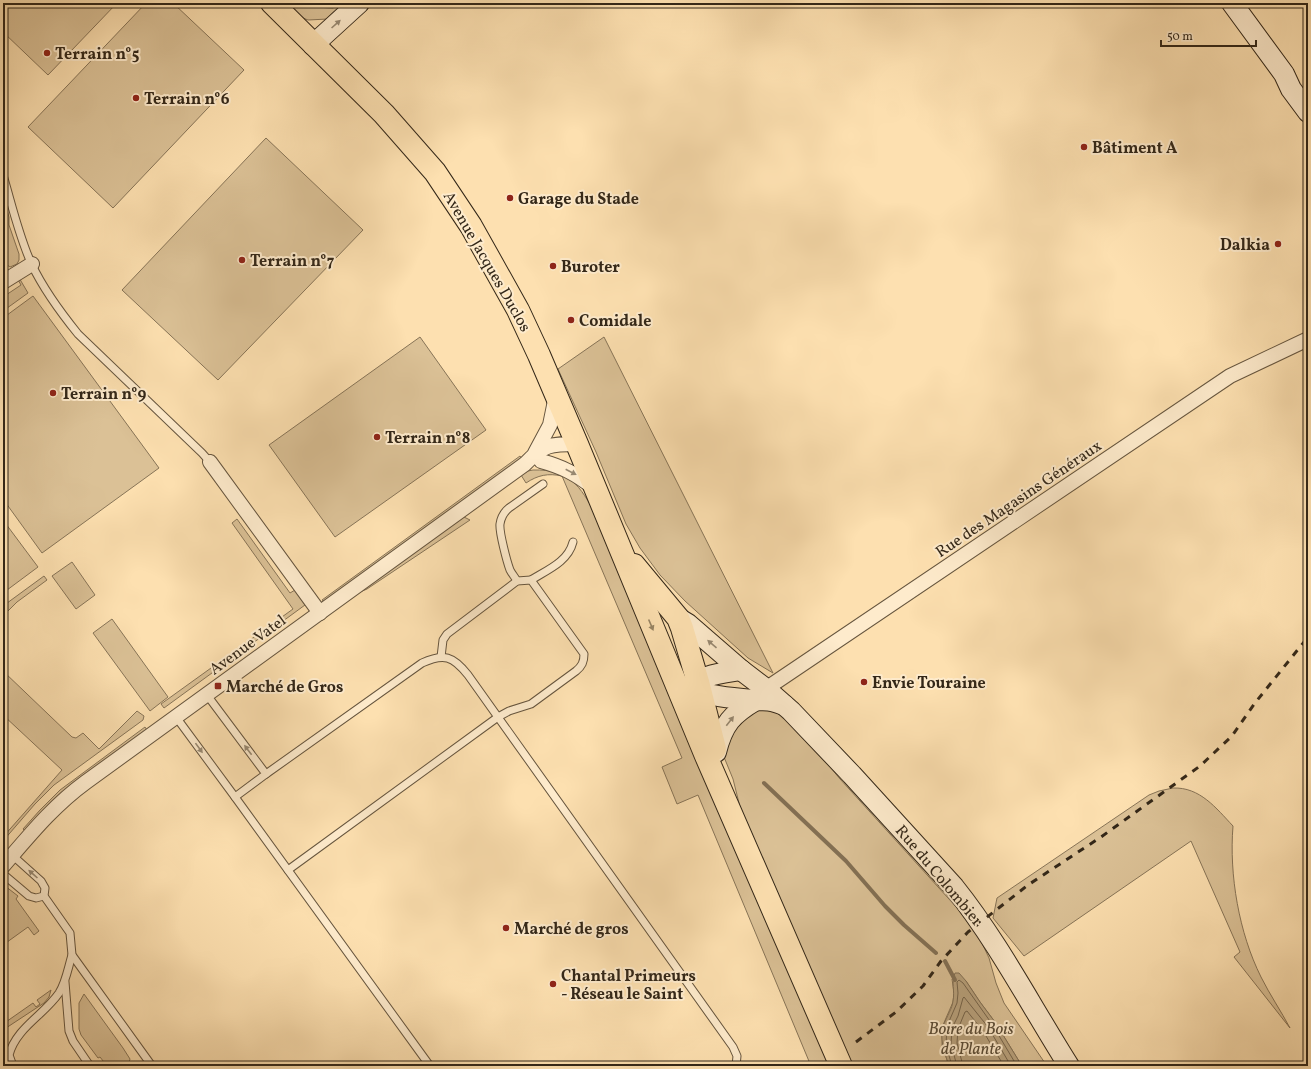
<svg xmlns="http://www.w3.org/2000/svg" width="1311" height="1069" viewBox="0 0 1311 1069" font-family="Vollkorn,serif">
<style>
.green{fill:#dbc196;stroke:#877457}
.water{fill:#b8a17c;stroke:#837054}
.lines{fill:none;stroke-linecap:round;stroke-linejoin:round}
.shore{stroke:#76644a;stroke-width:1}
.stream{stroke:#837054;stroke-width:4}
.lane-casing{stroke:#66553e;stroke-width:9}
.street-casing{stroke:#66553e;stroke-width:16}
.secondary-casing{stroke:#332718;stroke-width:22}
.primary-casing{stroke:#332718;stroke-width:24}
.lane{stroke:#feebcc;stroke-width:7}
.street{stroke:#feebcc;stroke-width:14}
.secondary{stroke:#feebcc;stroke-width:20}
.primary{stroke:#fde0b0;stroke-width:22}
.rail{stroke:#332718;stroke-width:3;stroke-dasharray:7 7;stroke-linecap:butt}
.oneway{fill:#988972}
.oneway2{fill:#988464}
.poi-dot{fill:#8f2418;stroke:#feebcc;stroke-width:1.5}
.labels{text-anchor:middle;stroke-width:4;stroke-linejoin:round;paint-order:stroke}
.poi-label{font-size:16px;font-weight:bold;fill:#332718;stroke:#feebcc;text-anchor:start}
.street-label{font-size:16px;fill:#332718;stroke:#feebcc}
.water-label{font-size:17px;font-style:italic;fill:#5b4c36;stroke:#feebcc}
</style>
<rect width="100%" height="100%" fill="#fde0b0"/>
<filter id="stains"><feTurbulence type="fractalNoise" baseFrequency=".005" numOctaves="4"/><feColorMatrix values="0 0 0 0 .2 0 0 0 0 .09 0 0 0 0 .02 0 0 0 .5 -.17"/></filter>
<radialGradient id="worn" r=".72"><stop offset=".6" stop-color="#630" stop-opacity="0"/><stop offset="1" stop-color="#630" stop-opacity=".3"/></radialGradient>
<!-- green -->
<g class="green">
<polygon points="3,3 117,3 48,75 3,32"/>
<polygon points="146,3 173,3 244,70 113,208 28,127"/>
<polygon points="283,3 310,3 314,7 333,8 339,4 340,8 328,19 308,20 298,16"/>
<polygon points="266,138 363,230 218,380 122,290"/>
<polygon points="3,197 9,217 9,225 19,254 19,260 17,264 10,267 3,262"/>
<polygon points="18,276 28,293 3,311 3,297 21,285 17,278"/>
<polygon points="33,296 159,468 42,553 3,499 3,318"/>
<polygon points="420,337 486,430 335,537 269,445"/>
<polygon points="604,337 773,673 748,658 685,601 660,575 640,548 626,524 596,452 558,369"/>
<polygon points="520,456 522,459 325,602 322,600"/>
<path d="M533,470c37,-1 47,16 63,45l238,551h-23l-113,-271 -21,9 -15,-37 20,-9 -120,-282c-14,-3 -24,-1 -36,7l-5,-8 7,-4z"/>
<polygon points="464,517 470,520 367,589 360,592"/>
<polygon points="237,519 290,593 295,590 305,605 164,708 161,704 293,609 232,523"/>
<polygon points="3,520 38,567 3,593"/>
<polygon points="72,562 95,595 76,609 52,576"/>
<polygon points="44,576 47,580 17,602 3,616 3,606"/>
<polygon points="112,619 168,697 150,711 93,633"/>
<polygon points="3,671 72,737 76,738 83,733 99,749 137,711 144,716 143,720 54,785 35,804 3,841 3,837 62,770 3,715"/>
<polygon points="765,708 774,711 786,719 804,735 840,779 958,909 981,941 989,958 996,983 1004,1003 1047,1066 1022,1066 995,1022 980,1002 966,981 952,979 954,993 953,1002 943,1025 942,1045 949,1066 852,1066 740,807 733,779 724,757 725,741 753,710"/>
<polygon points="145,727 147,730 26,832 23,829 40,810 60,790"/>
<path d="M1173,788c27,-1 43,20 60,38 -4,49 6,107 28,151 9,18 20,34 29,51l-56,-71 6,-5 -49,-111 -167,115 -31,-38 4,-20 152,-103 10,-4z"/>
<polygon points="5,886 18,896 16,899 39,931 34,935 28,927 3,945 3,888"/>
<polygon points="51,990 49,997 44,1003 3,1030 3,1024 33,1003 36,1007 40,1004 37,1000"/>
<polygon points="84,994 123,1048 130,1059 128,1066 107,1066 100,1057 98,1058 81,1035 79,1029 79,1003"/>
</g>
<!-- water -->
<path class="water" d="M955,973h4l7,8 14,21 15,20 27,44h-73c-4,-13 -11,-29 -5,-42 3,-8 8,-15 9,-23 2,-10 -2,-19 2,-28z"/>
<g class="lines">
<!-- shore -->
<g class="shore">
<polyline points="952,1066 946,1045 947,1026 957,1003 958,993 957,982 959,980 963,983 992,1024 1017,1066"/>
<polyline points="957,1066 951,1044 952,1028 958,1016 963,998 964,997 988,1027 1011,1066"/>
<polyline points="963,1066 957,1043 958,1029 965,1012 967,1011 983,1031 1004,1066"/>
</g>
<!-- stream -->
<g class="stream">
<polyline points="764,783 846,861 885,906 904,925 936,953"/>
<polyline points="945,961 955,980"/>
</g>
<!-- lane casing -->
<g class="lane-casing">
<g id="lane">
<path d="M3,175c9,30 16,62 29,90 12,25 29,48 46,69l124,119 8,9"/>
<path d="M531,580c16,-10 37,-18 42,-38"/>
<path d="M517,581c-2,-4 -5,-7 -7,-11 -3,-8 -11,-38 -10,-46 1,-7 4,-12 9,-16l34,-24"/>
<polyline points="176,717 235,797 266,774 207,695"/>
<path d="M266,774l156,-111c22,-10 31,-7 46,12l265,372 4,9 -1,10"/>
<polyline points="235,797 430,1066"/>
<polyline points="12,855 41,881 45,888 44,896 70,933 72,955 152,1066"/>
<path d="M288,870l210,-153 11,-6 22,-7 45,-33c6,-5 8,-9 8,-17l-53,-74 -14,1 -70,53 -4,6 -2,17"/>
<polyline points="3,874 29,896 36,898 44,896"/>
<polyline points="65,982 69,1031 73,1041 90,1066"/>
<path d="M13,1066l-4,-11c7,-27 35,-40 50,-62 7,-11 9,-25 13,-38"/>
</g>
</g>
<!-- street casing -->
<g class="street-casing">
<g id="street">
<polyline points="3,282 32,264"/>
<polyline points="535,453 550,425 556,396"/>
<path d="M541,461c22,6 35,13 53,27"/>
<polyline points="210,462 320,613"/>
<polyline points="761,695 773,684 1230,376 1308,339"/>
<path d="M3,866c26,-30 50,-60 83,-84l439,-318c19,-20 26,-20 52,-20"/>
</g>
</g>
<!-- secondary casing -->
<g class="secondary-casing">
<g id="secondary">
<polyline points="1232,3 1284,74 1291,89 1308,112"/>
<polyline points="313,45 359,3"/>
<path d="M678,618l10,6 53,46 25,19 25,22 61,64 102,112c44,55 77,119 115,179"/>
<path d="M687,687c20,9 44,11 67,13 14,1 16,-1 30,5"/>
<path d="M689,693c8,-19 34,-20 52,-23"/>
<path d="M716,752c7,-28 16,-38 40,-52"/>
</g>
</g>
<!-- primary casing -->
<g class="primary-casing">
<g id="primary">
<polyline points="272,3 384,114 435,172 471,226 518,310 539,355 577,444 706,756 841,1066"/>
<polyline points="634,565 678,618 682,628 698,682 715,749"/>
</g>
</g>
<!-- lane -->
<use href="#lane" class="lane"/>
<!-- street -->
<use href="#street" class="street"/>
<!-- secondary -->
<use href="#secondary" class="secondary"/>
<!-- primary -->
<use href="#primary" class="primary"/>
<!-- rail -->
<g class="rail">
<polyline points="856,1042 896,1012 923,986 941,961 968,932 1028,885 1101,837 1200,766 1232,736 1255,703 1308,637"/>
<polyline points="823,1066 828,1063"/>
</g>
</g>
<!-- one-way arrows -->
<defs><path id="oneway-solid" d="M-6-.8H1V-3.2L6.5 0L1 3.2V.8H-6Z"/></defs>
<g class="oneway">
<use href="#oneway-solid" transform="translate(336 24) rotate(-42)"/>
<use href="#oneway-solid" transform="translate(571 472) rotate(27)"/>
<use href="#oneway-solid" transform="translate(712 644) rotate(-139)"/>
<use href="#oneway-solid" transform="translate(730 721) rotate(-52)"/>
<use href="#oneway-solid" transform="translate(199 748) rotate(54)"/>
<use href="#oneway-solid" transform="translate(248 750) rotate(-127)"/>
<use href="#oneway-solid" transform="translate(33 874) rotate(-138)"/>
</g>
<use class="oneway2" href="#oneway-solid" transform="translate(651 625) rotate(67)"/>
<!-- markers -->
<g class="poi-dot">
<circle cx="47" cy="53" r="4"/>
<circle cx="136" cy="98" r="4"/>
<circle cx="1084" cy="147" r="4"/>
<circle cx="510" cy="198" r="4"/>
<circle cx="1278" cy="244" r="4"/>
<circle cx="242" cy="260" r="4"/>
<circle cx="553" cy="266" r="4"/>
<circle cx="571" cy="320" r="4"/>
<circle cx="53" cy="393" r="4"/>
<circle cx="377" cy="437" r="4"/>
<circle cx="864" cy="682" r="4"/>
<rect x="214" y="682" width="8" height="8" rx="2"/>
<circle cx="506" cy="928" r="4"/>
<circle cx="553" cy="984" r="4"/>
</g>
<g class="labels">
<!-- poi labels -->
<g class="poi-label">
<text x="55" y="59">Terrain n°5</text>
<text x="144" y="104">Terrain n°6</text>
<text x="1092" y="153">Bâtiment A</text>
<text x="518" y="204">Garage du Stade</text>
<text x="1270" y="250" text-anchor="end">Dalkia</text>
<text x="250" y="266">Terrain n°7</text>
<text x="561" y="272">Buroter</text>
<text x="579" y="326">Comidale</text>
<text x="61" y="399">Terrain n°9</text>
<text x="385" y="443">Terrain n°8</text>
<text x="872" y="688">Envie Touraine</text>
<text x="226" y="692">Marché de Gros</text>
<text x="514" y="934">Marché de gros</text>
<text x="561" y="981">Chantal Primeurs<tspan x="561" dy="18">- Réseau le Saint</tspan></text>
</g>
<!-- street labels -->
<g class="street-label">
<text transform="translate(488 261) rotate(60)" y="6">Avenue Jacques Duclos</text>
<text transform="translate(1018 498) rotate(-34)" y="6">Rue des Magasins Généraux</text>
<text transform="translate(247 644) rotate(-36)" y="6">Avenue Vatel</text>
<text transform="translate(940 875) rotate(50)" y="6">Rue du Colombier</text>
</g>
<!-- water labels -->
<g class="water-label">
<text x="971" y="1034">Boire du Bois<tspan x="971" dy="20">de Plante</tspan></text>
</g>
</g>
<!-- margin -->
<rect width="1311" height="1069" fill="none" stroke="#fde0b0" stroke-width="16"/>
<rect x="4" y="4" width="1303" height="1061" fill="none" stroke="#332718" stroke-width="2"/>
<rect x="8" y="8" width="1295" height="1053" fill="none" stroke="#332718"/>
<!-- scale -->
<path d="M1161 40v6h95v-6" fill="none" stroke="#332718" stroke-width="2"/>
<text x="1167" y="40" font-size="12" fill="#332718" stroke="#feebcc" stroke-width="3" paint-order="stroke">50 m</text>
<rect width="100%" height="100%" filter="url(#stains)"/>
<rect width="100%" height="100%" fill="url(#worn)"/>
</svg>
